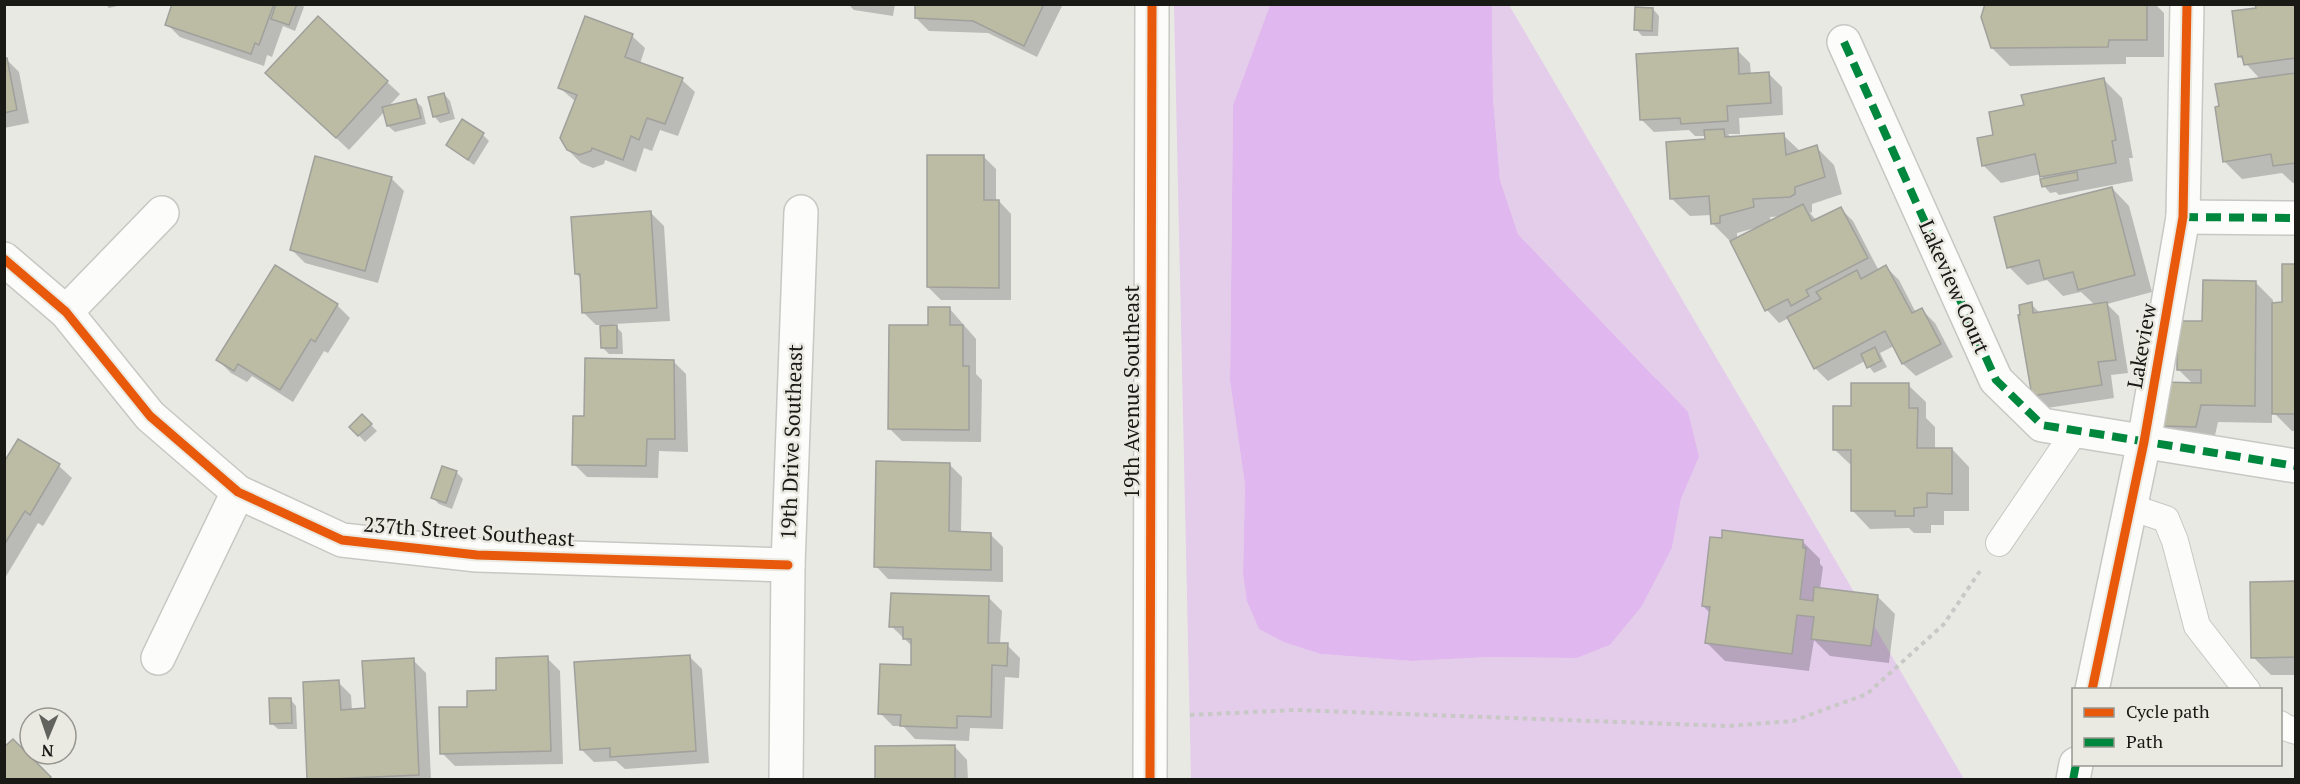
<svg xmlns="http://www.w3.org/2000/svg" width="2300" height="784" viewBox="0 0 2300 784" font-family="'PT Serif',serif">
<style>
.green{fill:#e4cceb}
.water{fill:#e0b7ee}
.shadow{fill:#0003;fill-rule:evenodd}
.building{fill:#bcbba4;stroke:#a0a09c;stroke-width:1.5}
.lines{fill:none;stroke-linecap:round;stroke-linejoin:round}
.service-casing{stroke:#c7c7c3;stroke-width:28}
.minor-casing{stroke:#c7c7c3;stroke-width:36}
.tertiary-casing{stroke:#c7c7c3;stroke-width:36}
.path{stroke:#c8c8c6;stroke-width:4;stroke-dasharray:4.5 4.5;stroke-linecap:butt}
.service{stroke:#fcfcfb;stroke-width:26}
.minor{stroke:#fcfcfb;stroke-width:33}
.tertiary{stroke:#fcfcfb;stroke-width:33}
.quiet{stroke:#00873e;stroke-width:8;stroke-dasharray:15 8;stroke-linecap:butt}
.cycleway-casing{stroke:#ebeae2;stroke-width:13}
.cycleway{stroke:#e8590c;stroke-width:9}
.labels{text-anchor:middle;stroke-width:5;stroke-linejoin:round;paint-order:stroke}
.street-label{font-size:21px;fill:#191916;stroke:#ebeae2}
</style>
<rect width="100%" height="100%" fill="#e9e9e4"/>
<!-- green -->
<polygon class="green" points="1174,5 1270,5 1233,105 1230,381 1245,485 1243,572 1321,654 1412,661 1489,657 1577,658 1610,645 1642,606 1672,548 1681,499 1699,457 1655,377 1518,234 1500,180 1493,98 1492,5 1509,5 1964,779 1191,779"/>
<!-- water -->
<polygon class="water" points="1492,5 1493,98 1500,180 1518,234 1688,412 1699,457 1681,499 1672,548 1642,606 1610,645 1577,658 1489,657 1412,661 1321,654 1284,642 1259,629 1247,601 1243,572 1245,485 1230,381 1233,105 1270,5"/>
<!-- shadow -->
<g class="shadow">
<polygon points="105,4 125,4 109,8"/>
<polygon points="174,4 301,4 304,7 295,31 283,26 272,57 267,55 264,66 180,37 167,24"/>
<polygon points="848,4 895,4 893,16 854,10"/>
<polygon points="917,4 1063,4 1037,57 988,33 929,31 916,18"/>
<polygon points="1987,4 2155,4 2164,13 2164,57 2126,57 2126,64 2010,66 1992,48"/>
<polygon points="2296,4 2296,183 2293,183 2282,173 2242,179 2224,161 2260,79 2239,56 2257,9"/>
<polygon points="1653,9 1659,16 1658,36 1642,36 1636,29"/>
<polygon points="632,36 645,48 640,64 682,80 695,92 678,136 660,130 652,151 644,148 636,172 605,160 604,164 593,168 581,163 568,150 576,102 560,88"/>
<path d="M1737,50l13,13 1,12 18,-1 13,13 1,28 -44,3 1,16h-12l3,4 52,-3 18,17 15,-5 18,18 8,29 -30,10v8l-2,1 7,8 24,-12 12,12 26,50 7,-4 13,13 17,33 6,-3 13,13 18,34 -37,19 -13,-12 -9,-18 -14,7 7,14 -13,6 -9,-12 -37,20 -13,-13 -26,-50 -10,5 -12,-13 -36,-68 -18,-18 -1,-9 -22,1 -18,-17 35,-59 -1,-4h-11l-6,-6 -35,2 -13,-13zM1783,216l-12,6 -1,-5zM1755,228l-18,11v-6z"/>
<polygon points="6,59 19,72 29,123 4,128 4,60"/>
<polygon points="2104,80 2122,98 2133,158 2129,158 2133,181 2059,195 2056,192 2050,193 2044,186 2044,180 2041,174 2001,183 1983,165 1995,136 2025,106"/>
<polygon points="387,82 400,94 388,107 416,101 422,107 426,124 395,132 388,126 385,111 349,150 280,86"/>
<polygon points="444,94 450,101 455,119 440,123 434,116"/>
<polygon points="483,135 489,141 474,165 447,145"/>
<polygon points="983,156 996,169 996,201 999,201 1011,214 1011,300 941,300 928,287"/>
<polygon points="391,178 404,191 378,283 305,263 292,250"/>
<polygon points="2112,188 2129,206 2152,292 2107,304 2119,316 2128,373 2111,375 2114,398 2047,408 2034,395 2031,304 2041,314 2095,305 2081,292 2063,296 2047,280 2027,285 2009,267"/>
<polygon points="651,213 664,226 670,321 614,324 622,333 623,354 609,354 602,347 601,325 596,325 583,312 582,279 576,274"/>
<polygon points="2296,265 2296,431 2292,431 2272,411 2272,423 2218,422 2213,444 2182,443 2164,425 2193,384 2179,370 2204,322 2255,282 2273,300 2273,304 2284,304"/>
<polygon points="337,305 350,318 328,353 324,351 293,402 252,376 247,382 231,373 218,360"/>
<polygon points="949,308 976,339 976,374 982,380 981,442 902,441 889,428 929,327"/>
<polygon points="674,362 686,374 688,452 659,451 658,478 587,477 574,464 585,418"/>
<polygon points="1908,385 1926,402 1926,418 1935,427 1935,449 1952,449 1969,467 1969,511 1944,511 1944,525 1931,525 1931,533 1914,533 1909,528 1870,529 1853,511 1853,467 1835,450 1852,407"/>
<polygon points="362,416 377,431 365,442 351,427"/>
<polygon points="949,464 962,477 961,533 990,534 1003,547 1003,582 888,579 876,566"/>
<polygon points="4,465 59,466 72,478 43,526 38,523 5,578"/>
<polygon points="456,472 463,479 452,509 439,504 433,498"/>
<polygon points="1803,542 1820,559 1820,564 1823,567 1820,589 1877,596 1895,614 1889,663 1830,656 1814,640 1809,671 1725,661 1707,643 1710,613 1703,606"/>
<polygon points="2296,583 2296,675 2271,675 2253,657"/>
<polygon points="989,598 1002,611 1000,645 1007,645 1020,658 1019,678 1005,677 1003,729 970,728 969,741 915,739 903,726 893,726 880,713 912,667 913,647 891,626"/>
<polygon points="689,656 702,669 709,763 625,769 616,761 594,762 581,749"/>
<polygon points="547,658 560,671 563,764 455,766 442,753 469,708"/>
<polygon points="413,660 426,673 431,780 309,780 338,682 351,695 352,711 366,710"/>
<polygon points="290,699 296,706 297,729 278,729 271,723"/>
<polygon points="955,747 967,760 968,780 877,780"/>
</g>
<!-- building -->
<g class="building">
<polygon points="172,4 274,4 259,45 255,43 251,54 165,25"/>
<polygon points="276,4 297,4 289,25 271,19"/>
<polygon points="915,4 1044,4 1024,46 973,21 915,18"/>
<polygon points="1985,4 2147,4 2147,40 2109,40 2108,47 1991,48 1981,17"/>
<polygon points="2255,4 2296,4 2296,58 2244,65 2242,56 2238,57 2232,11 2256,8"/>
<polygon points="1635,7 1653,8 1652,31 1634,30"/>
<polygon points="318,16 388,81 336,138 265,73"/>
<polygon points="585,16 633,34 625,57 683,78 665,124 647,118 639,140 631,136 623,160 592,148 591,151 579,155 567,150 560,138 577,95 558,88"/>
<polygon points="1738,48 1739,74 1769,72 1771,103 1727,106 1728,121 1681,124 1680,118 1640,120 1636,54"/>
<polygon points="4,58 7,58 17,110 4,113"/>
<polygon points="2296,73 2296,163 2273,166 2271,154 2223,162 2215,107 2219,106 2215,84"/>
<polygon points="2104,78 2116,140 2112,141 2116,163 2040,177 2035,154 1982,166 1977,138 1993,135 1989,112 2024,105 2021,95"/>
<polygon points="444,93 449,113 433,117 428,97"/>
<polygon points="416,99 421,118 387,126 382,107"/>
<polygon points="462,119 484,133 468,160 446,145"/>
<polygon points="1724,129 1725,137 1784,133 1786,155 1817,145 1825,177 1795,187 1795,194 1790,197 1753,199 1754,207 1720,216 1720,223 1711,224 1709,196 1670,199 1666,142 1705,139 1704,130"/>
<polygon points="927,155 984,155 984,200 999,200 999,288 927,287"/>
<polygon points="315,156 392,177 365,271 290,250"/>
<polygon points="2077,172 2078,180 2042,187 2040,179"/>
<polygon points="2112,187 2135,275 2078,290 2073,272 2044,279 2039,260 2007,268 1994,217"/>
<polygon points="1803,204 1812,221 1841,207 1868,258 1806,290 1809,296 1791,306 1788,299 1765,311 1730,241"/>
<polygon points="651,211 657,308 582,313 580,274 575,274 571,217"/>
<polygon points="2282,264 2296,264 2296,414 2272,414 2272,303 2282,302"/>
<polygon points="275,265 338,304 315,342 311,339 280,390 238,364 234,371 216,360"/>
<polygon points="1886,265 1912,313 1922,308 1941,344 1902,364 1885,331 1814,369 1787,317 1821,299 1816,292 1857,270 1861,279"/>
<polygon points="2203,280 2256,281 2255,406 2201,405 2196,427 2163,426 2163,382 2201,383 2201,370 2177,370 2177,321 2202,321"/>
<polygon points="2032,302 2033,313 2107,302 2116,360 2098,362 2102,385 2032,396 2018,315 2020,315 2019,305"/>
<polygon points="928,307 950,307 950,325 963,325 963,366 969,366 969,430 888,429 889,325 928,325"/>
<polygon points="617,325 617,348 601,348 600,326"/>
<polygon points="1875,347 1881,361 1867,368 1861,354"/>
<polygon points="585,358 674,360 675,439 647,439 646,466 572,465 573,416 584,416"/>
<polygon points="1851,383 1909,383 1909,408 1918,408 1917,448 1952,448 1952,494 1927,493 1927,507 1914,508 1914,516 1895,516 1895,511 1851,511 1851,450 1833,450 1833,406 1851,406"/>
<polygon points="362,414 372,424 358,436 349,427"/>
<polygon points="18,439 60,464 30,515 25,511 4,545 4,462"/>
<polygon points="876,461 950,463 949,531 991,533 991,570 874,567"/>
<polygon points="442,466 457,471 446,503 431,498"/>
<polygon points="1722,530 1803,540 1803,548 1806,548 1800,599 1813,601 1814,587 1878,595 1871,646 1811,639 1814,617 1797,615 1792,654 1705,643 1710,607 1702,606 1710,537 1722,538"/>
<polygon points="2296,581 2296,657 2251,658 2250,582"/>
<polygon points="891,593 989,596 988,643 1008,643 1007,666 992,665 991,717 957,716 957,728 900,726 901,715 878,714 880,664 911,665 911,639 903,639 903,627 889,627"/>
<polygon points="690,655 696,751 610,757 610,748 580,750 574,662"/>
<polygon points="548,656 551,751 440,754 439,707 467,707 467,691 496,690 496,658"/>
<polygon points="414,658 419,775 307,780 303,682 339,680 341,710 365,708 362,661"/>
<polygon points="269,698 291,698 292,723 270,724"/>
<polygon points="13,739 51,777 49,780 4,780 4,747"/>
<polygon points="955,745 955,780 875,780 875,746"/>
</g>
<g class="lines">
<!-- service casing -->
<g class="service-casing">
<g id="service">
<polyline points="2130,507 2166,519 2175,541 2197,626 2247,690"/>
<polyline points="1999,543 2076,430"/>
<polyline points="2280,724 2284,727 2296,731"/>
</g>
</g>
<!-- minor casing -->
<g class="minor-casing">
<g id="minor">
<polyline points="1844,42 1996,380 2042,425 2296,466"/>
<polyline points="2183,217 2296,218"/>
<polyline points="4,259 66,312 150,416 238,492 342,540 477,555 788,565"/>
<polyline points="66,312 162,213"/>
<polyline points="158,658 238,492"/>
<polyline points="2092,690 2144,442 2183,217 2187,4"/>
<polyline points="786,780 788,565 801,212"/>
<polyline points="2073,780 2076,764"/>
</g>
</g>
<!-- tertiary casing -->
<g class="tertiary-casing">
<polyline id="tertiary" points="1150,780 1152,4"/>
</g>
<!-- path -->
<polyline class="path" points="1190,715 1296,710 1728,726 1793,721 1867,694 1944,624 1980,571"/>
<!-- service -->
<use href="#service" class="service"/>
<!-- minor -->
<use href="#minor" class="minor"/>
<!-- tertiary -->
<use href="#tertiary" class="tertiary"/>
<!-- quiet -->
<g class="quiet">
<polyline points="1844,42 1996,380 2042,425 2296,466"/>
<polyline points="2183,217 2296,218"/>
<polyline points="2073,780 2076,764"/>
</g>
<!-- cycleway casing -->
<g class="cycleway-casing">
<g id="cycleway">
<polyline points="4,259 66,312 150,416 238,492 342,540 477,555 788,565"/>
<polyline points="2092,690 2144,442 2183,217 2187,4"/>
<polyline points="1150,780 1152,4"/>
</g>
</g>
<!-- cycleway -->
<use href="#cycleway" class="cycleway"/>
</g>
<g class="labels">
<!-- street labels -->
<g class="street-label">
<text transform="translate(1954 287) rotate(66)" y="7">Lakeview Court</text>
<text transform="translate(2142 346) rotate(-80)" y="7">Lakeview</text>
<text transform="translate(1132 392) rotate(-90)" y="7">19th Avenue Southeast</text>
<text transform="translate(792 442) rotate(-88)" y="7">19th Drive Southeast</text>
<text transform="translate(469 532) rotate(4)" y="7">237th Street Southeast</text>
</g>
</g>
<!-- border -->
<rect width="2300" height="784" fill="none" stroke="#191916" stroke-width="12"/>
<!-- legend -->
<rect x="2072" y="688" width="210" height="78" fill="#ebeae2" stroke="#979690" stroke-width="1.5"/>
<rect x="2084" y="708" width="30" height="9" fill="#e8590c" stroke="#979690" stroke-width="1.5"/>
<text x="2126" y="718" font-size="18" fill="#191916">Cycle path</text>
<rect x="2084" y="738" width="30" height="9" fill="#00873e" stroke="#979690" stroke-width="1.5"/>
<text x="2126" y="748" font-size="18" fill="#191916">Path</text>
<!-- north arrow -->
<g transform="translate(48 736) rotate(182)"><circle r="28" fill="#ebeae2" stroke="#979690" stroke-width="1.5"/>
<path d="M0-4.5L10 22L0 15L-10 22Z" fill="#62625e"/>
<text y="-9" font-size="16" font-weight="bold" text-anchor="middle" fill="#191916">N</text>
</g>
</svg>
